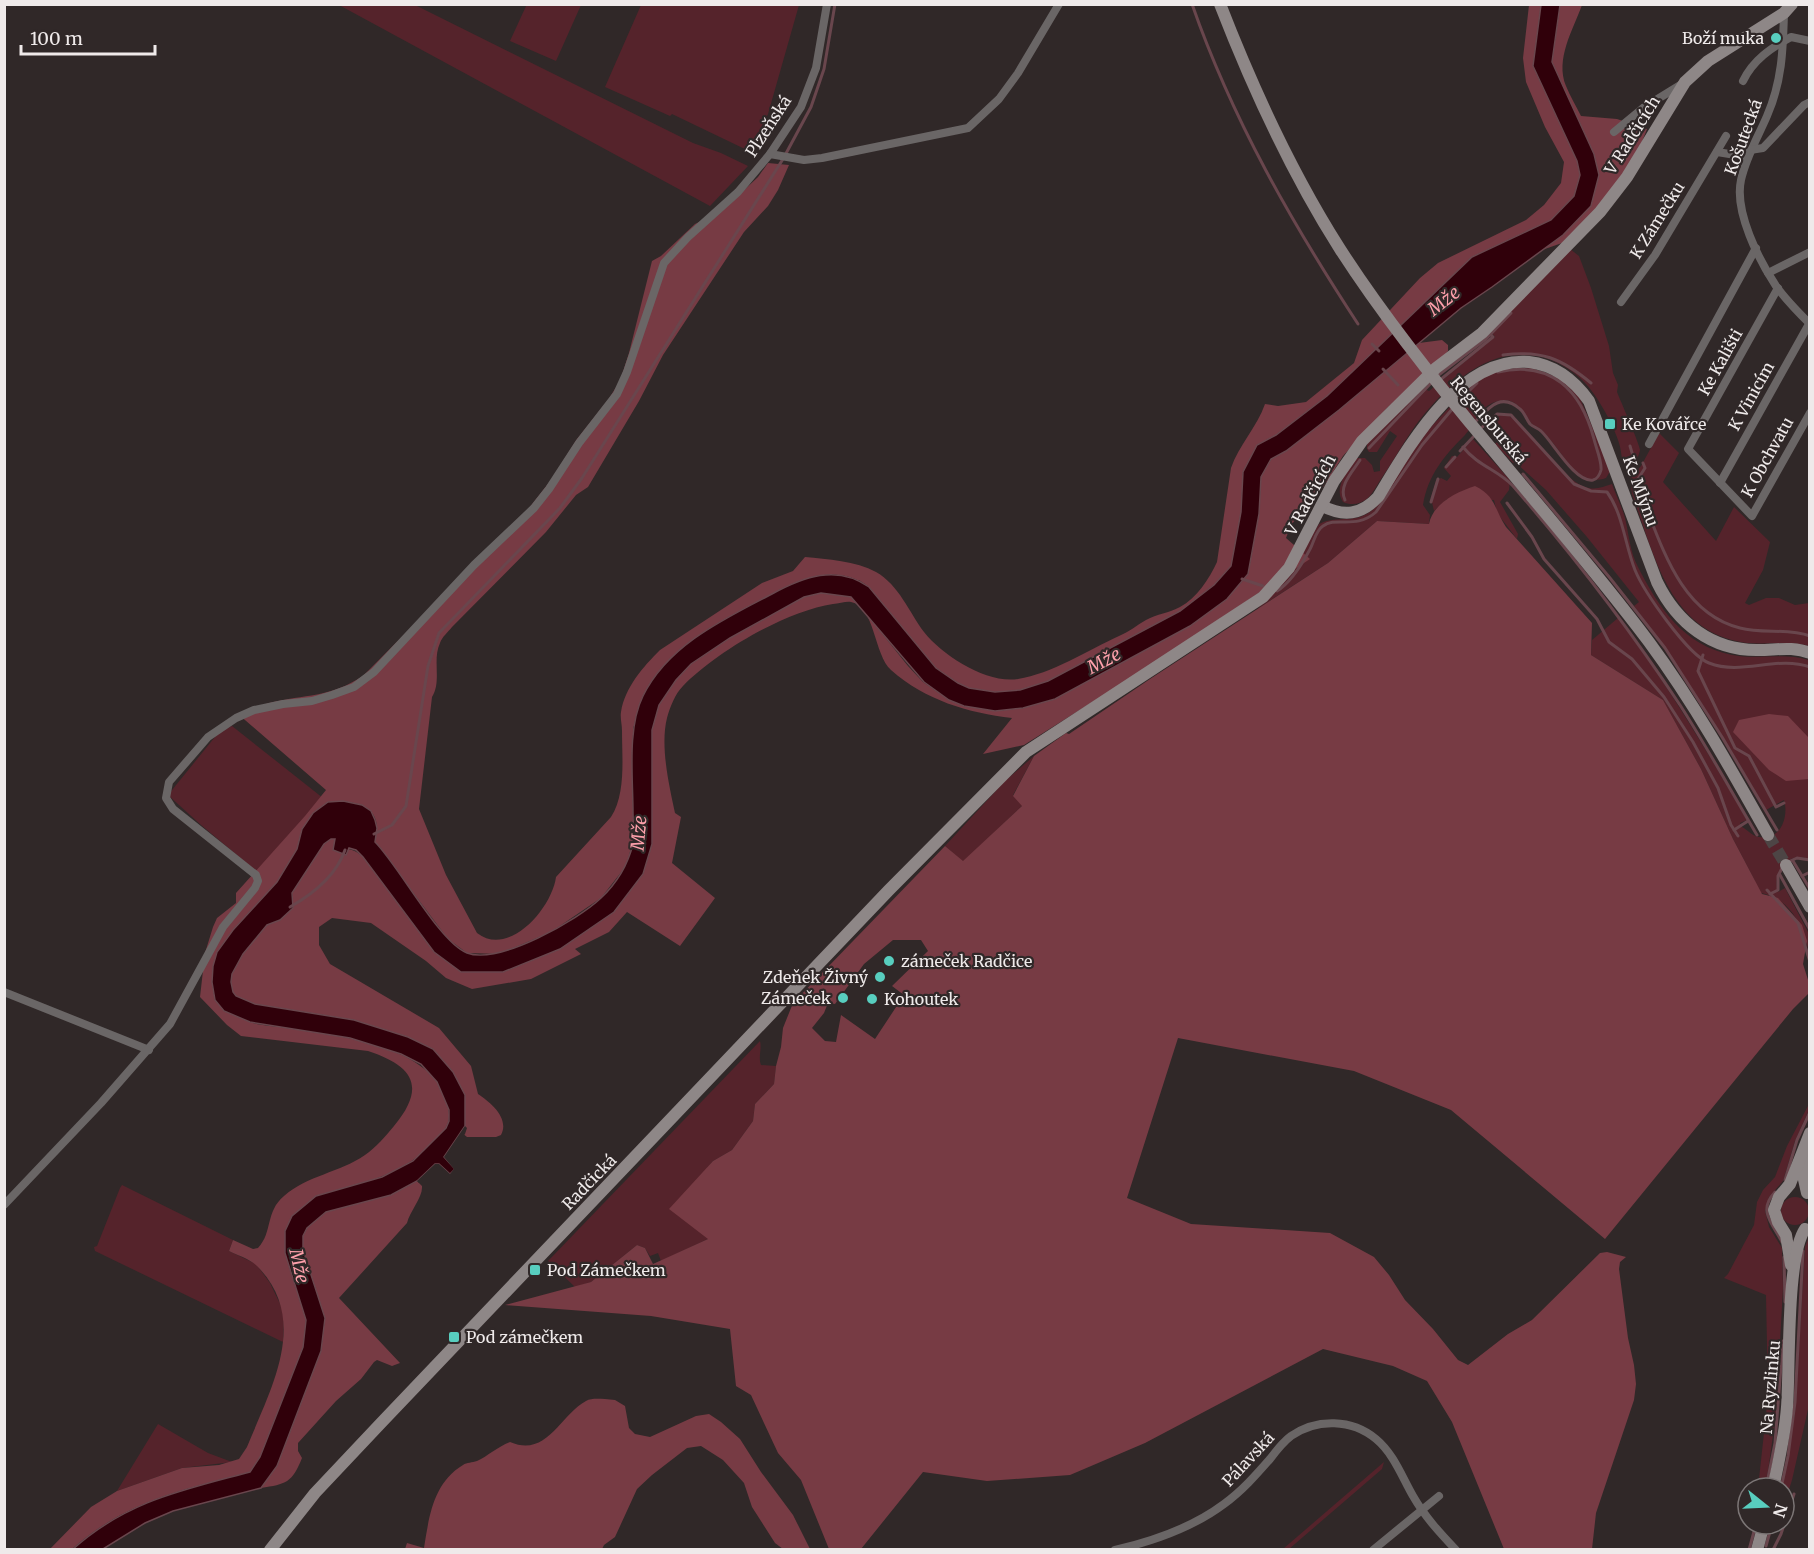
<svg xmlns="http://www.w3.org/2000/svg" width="1814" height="1554" viewBox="0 0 1814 1554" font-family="Merriweather,serif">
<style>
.green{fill:#55232b}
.forest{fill:#773b44;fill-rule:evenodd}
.water{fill:#30000a;stroke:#69464d;stroke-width:1.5}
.pier{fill:#302828}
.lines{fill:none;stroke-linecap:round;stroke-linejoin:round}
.stream{stroke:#69464d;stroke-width:3}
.secondary-tunnel{stroke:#4d4545;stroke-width:12;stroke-dasharray:12 6;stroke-linecap:butt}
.street{stroke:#6a6666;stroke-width:8}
.secondary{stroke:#8e8787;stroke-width:12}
.secondary-bridge{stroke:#8e8787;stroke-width:12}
.poi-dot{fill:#58cebf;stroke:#302828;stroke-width:2}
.labels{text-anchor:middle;stroke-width:4.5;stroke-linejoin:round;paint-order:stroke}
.poi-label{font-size:16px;fill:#efeaea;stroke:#302828;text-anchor:start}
.street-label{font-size:16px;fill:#efeaea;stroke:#302828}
.water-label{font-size:18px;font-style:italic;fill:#fea0ab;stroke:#302828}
</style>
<rect width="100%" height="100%" fill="#302828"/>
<!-- green -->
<g class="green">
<polygon points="413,4 693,143 721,153 748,166 710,206 339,5"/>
<polygon points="527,4 581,5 556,61 510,41"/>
<polygon points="641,5 799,5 768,114 749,151 672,114 670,116 605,87"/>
<path d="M1570,249l9,7 12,32 18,58 4,27 5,12 -1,7c4,10 23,53 23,58 -1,8 -8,15 -14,19 -5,-7 -4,-17 -7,-26 -6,-20 -24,-52 -39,-65 -64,-56 -128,-3 -167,51 -11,16 -21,34 -32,50 -4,6 -8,14 -13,19 -7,6 -17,8 -25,4 -10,-15 5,-31 13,-44h9l7,7 2,7 6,-1v-10l17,-25 -7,-5 -13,21h-8l-2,-3v-5l55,-56 7,3 66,-54 -4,-5z"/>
<path d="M1531,368l28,10 20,18 32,74 -5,8c-29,10 -39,-20 -55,-37 -4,-5 -8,-10 -12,-13 -5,-3 -5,-1 -8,-5 -10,-13 -15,-28 -36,-21 -16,5 -20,22 -30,33 -21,21 -37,40 -42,70l7,10 -1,9 -52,-3 -49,42 -71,46 22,-22 40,-63c23,-11 37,4 60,-20l41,-66 52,-54 26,-14z"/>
<path d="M1498,415h10l8,6c15,16 52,64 73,67 8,2 15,-2 23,-4 4,11 10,23 13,34 4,17 5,34 13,49 21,41 45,78 94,88 26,5 52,-3 77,5v199c-22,-8 -37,13 -31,33l7,-4 24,46v18c-5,-21 -12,-39 -30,-52 -7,-5 -19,-7 -27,-10l3,-9 -22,-42 -32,-70 -38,-69 -72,-45 1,-15 26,-22c48,64 89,133 129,202l-7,3 2,4c6,3 10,9 17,10 22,4 30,-21 25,-37l-18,10c-40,-71 -83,-139 -132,-204l5,-4 -52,-65 -41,-47 -31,-28 -2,1 -18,-19 10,-10 -13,-14z"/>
<path d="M1659,433l20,20 -16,29 53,59 18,-34 36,35 -7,28 -18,33 4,2 17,-7h13l16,7 14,-2v43c-24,-7 -49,1 -73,-5 -68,-15 -83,-90 -104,-147l-2,-16 11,-12z"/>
<polygon points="1473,439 1510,480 1509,490 1500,502 1518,534 1517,539 1497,513 1494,500 1447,499 1434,511 1431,498 1436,481 1441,478 1447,481 1451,476 1444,468 1452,456 1457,457"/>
<polygon points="232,726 328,802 268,881 201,825 168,795 219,732"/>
<polygon points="1034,756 1013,795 1023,805 963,862 945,846 1005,781"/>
<path d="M760,1041c2,8 -2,16 1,24l15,1 -2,18 -19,20 -2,17 -21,29 -19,11 -6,7 1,71 -47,22 -3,-8 -8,3 -5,-8 -8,-3 -46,37 -16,5 -27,-26z"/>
<polygon points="1809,1104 1809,1110 1795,1141 1783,1181 1769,1197 1765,1211 1769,1227 1782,1248 1783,1288 1776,1414 1768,1471 1764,1488 1758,1488 1768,1396 1766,1295 1724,1278 1728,1274 1754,1225 1757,1202 1763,1190 1775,1177 1787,1146"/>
<polygon points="122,1185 233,1240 229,1251 256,1264 270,1283 284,1312 283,1342 95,1251 94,1247 97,1246 120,1188"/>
<circle cx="1795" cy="1211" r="14"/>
<polygon points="1809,1237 1809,1405 1792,1480 1784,1505 1784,1488 1782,1488 1795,1413 1805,1247"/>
<polygon points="158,1424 208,1453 232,1462 182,1468 117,1491"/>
<polygon points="1384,1462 1382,1469 1289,1549 1283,1549"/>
</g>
<!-- forest -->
<g class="forest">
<path d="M1529,5h12l-8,61 44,95 3,14 -6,21 -23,24 -79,37 -145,139 -51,39 -19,10 -14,27 -2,40 -10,54 -17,19 -34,26 -132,70 -28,9 -25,2 -26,-4 -11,-5 -22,-15 -67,-81 -10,-7 -139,42 -87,105v114l-7,25 -25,32 -50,34 -52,22 -32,-1 -19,-14 -73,-97c0,-5 2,-9 2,-14 0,-26 -30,-28 -49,-26l-26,27 -5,20 -20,33 -44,48 -16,22 -5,30 3,18c11,7 23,17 35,22 10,4 25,4 36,6 52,8 159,17 163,87 0,12 -7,18 -15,27 -33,35 -73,41 -118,54l-31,57 21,67 -3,27 -43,110 -10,15c-67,18 -124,29 -178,77l-23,1 42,-43 26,-16 65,-23 37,-3 20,-6 8,-12c23,-57 64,-127 10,-181 -7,-7 -20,-11 -28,-15l4,-11 20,9 5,-1c15,-16 7,-36 26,-52 24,-21 55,-23 81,-41 10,-7 21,-19 29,-29 33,-40 19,-60 -26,-75l-127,-15 -14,-11 -27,-28 5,-44 8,-26 4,-9 19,-15v-10l69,-77 21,-26 -88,-76c11,-4 21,-8 31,-11 37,-9 60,-5 94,-27l163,-164 25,-32 26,-41 31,-39 12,-19 9,-28 23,-92 9,-5 34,-32 27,-13 36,-34 10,-14 21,2 -11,25 -10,16 -24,26 -81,123 -24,46 -51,86 -12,8 -30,37 -94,95c-4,5 -10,10 -12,16 -8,17 2,38 -8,54l-13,112 27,66 31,58c32,25 75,-25 79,-56l55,-60c15,-23 11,-59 11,-86 0,-7 -2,-13 -1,-19 4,-25 22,-45 39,-62l102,-67 31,-12 12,-14c22,2 51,4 71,15 23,13 33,40 48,60 19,24 63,52 94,47 33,-5 70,-29 101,-43 10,-4 18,-11 27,-16 11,-6 23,-7 34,-13 17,-9 29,-28 37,-45l14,-94c8,-23 26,-41 34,-64l13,2 28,-4 48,-39 8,-23 58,-62 18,-15 88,-43 18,-15 17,-22 3,-21 -19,-35 -19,-45 -3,-24z"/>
<path d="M1560,5h22c-9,25 -27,54 -16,81 4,10 10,20 15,30l36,3 30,10 -19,48 -66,66 -20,7 21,-15 36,-60 -5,-21 -42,-92z"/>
<path d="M1442,340l6,5v6l-10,12 -51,45 -44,48 -21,33 -31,36 -5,13 24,21 -181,120 -105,66 -41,9 29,-36c-44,-5 -87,-18 -121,-48 -17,-15 -16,-64 -40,-68 -5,-1 -12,2 -18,2 -47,7 -117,48 -150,82 -8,8 -13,21 -16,32 -7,28 2,67 8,95l6,4 -9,46 43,35 -35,48 -53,-34 -18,20 -34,17 6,5 -50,25 -59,10 -26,-11 -20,-17 -55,-38 -39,-5 -13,9v18l11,19 109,64 32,38 7,28c12,8 32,24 23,41l-5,2h-29l-5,-4 3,-7 -1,-10 -11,-44 -21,-23 -24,-12 -54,-17 -99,-16 -20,-8 -2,-3 -2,-11 1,-8 11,-20 24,-29 13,-5 13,-21 -1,-6 32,-49 7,-5h5l-3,10c13,-1 20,-1 30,8l71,95 69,20 57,-23 54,-37 38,-68v-114l7,-25 17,-25 15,-16 39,-26 74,-41 17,-4 18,1 12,3 5,4 52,65 15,16 26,18 15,6 31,5 28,-3 32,-9 135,-73 37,-27 21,-25 11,-60 2,-37 10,-18 15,-8 53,-41 80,-67z"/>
<path d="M1475,486c21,10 19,23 31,41l86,96 -1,32 72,45 38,69 32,70 29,55 16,4 24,27 5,16 -4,23 6,19v10l-16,16 -188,230 -154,-129 -97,-39 -176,-33 -51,160 64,26 139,9 44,24 15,18 16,25 28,29 25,31 10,5 40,-31 24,-14 68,-67 7,-1 19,5 -6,5 -1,7 9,69 6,27 2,19 -2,16 -38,113 -4,36h-88l-52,-127 -25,-41 -34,-15 -70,-17 -178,94 -75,32 -83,6 -64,-9 -62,77h-32l-28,-69 -23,-27 -27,-58 -15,-9 -6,-57 -79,-13 -146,-11 86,-23 46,-37 8,3 8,16 55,-25 -39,-30 44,-48 19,-11 21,-29 2,-17 19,-20 2,-18 5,-19 2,-19 10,-25 152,-157 18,15 59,-55 -9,-10 21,-40 32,-23 3,1 81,-55 178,-116 49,-42 52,3c4,-21 28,-32 46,-38zM893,940h28l7,11 -36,35 12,9 -29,44 -34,-24 -5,27 -11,-1 -13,-13 12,-15 4,-10 7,1 29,-40z"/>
<polygon points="1769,714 1788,716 1809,738 1809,779 1786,781 1769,770 1733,732 1739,720"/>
<path d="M417,1181l5,5c1,11 -12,25 -15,37l-68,75 61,65 -8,3 -15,-6 -3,2 -13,17 -25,22 -38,42v8l4,7c-10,25 -16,26 -41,30l16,-22 44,-115 4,-33 -22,-68v-14l4,-8 19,-16 65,-17z"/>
<path d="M605,1399l10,1 10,6 4,22 6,6 15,3 46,-21 13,-2 12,8 19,17 21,33 32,43 17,34h-27l-8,-6 -23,-36 -8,-24 -21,-23 -22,-14 -14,2 -35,27 -15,14 -22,48 -11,8 -2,4h-197l2,-6 17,5c5,-31 9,-65 39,-83 4,-3 9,-2 14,-4 11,-5 20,-14 33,-19 37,16 50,-27 76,-41 5,-3 13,-2 19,-2z"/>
</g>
<!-- water -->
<path class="water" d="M1541,5h19l-8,57 42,92 5,21 -8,31 -28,29 -71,52 -31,21 -122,102 -53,41 -15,8 -10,18 -2,37 -11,60 -21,25 -37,27 -135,73 -32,9 -28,3 -31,-5 -15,-6 -25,-18 -73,-85 -30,-4 -17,4 -74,41 -39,26 -15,16 -17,25 -7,25v114l-9,30 -29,38 -54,37 -57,23h-42l-27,-20 -71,-95 -7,-7 -7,-2 -3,7 -13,-5 2,-11h-4l-7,5 -32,49 1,15 -13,12 -13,5 -24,29 -11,20 -1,8 2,10 3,4 19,8 99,16 54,17 25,12 20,23 12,23v31l-21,31 11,12 -5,5 -11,-10h-4l-18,17 -26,14 -65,17 -19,16 -4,8v14l22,68 -4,33 -44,115 -16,22 -88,23 -28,12 -42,26 -31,1c54,-49 111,-60 178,-78l10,-15 43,-110 3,-27 -21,-67v-22l7,-15 24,-20 66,-19 31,-16 33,-33 3,-7v-11l-12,-28 -16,-18 -20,-10 -51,-16 -100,-16 -26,-11 -9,-11 -3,-18 1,-16 4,-14 16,-22 44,-48 20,-33 5,-20 11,-16 15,-11 15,-1 19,4 9,6 4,9 2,8 -2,14c24,24 64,100 92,111 32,12 111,-33 134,-55 16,-15 27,-34 32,-54 2,-10 0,-22 0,-32 0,-35 -6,-84 10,-116 25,-51 81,-77 129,-102 31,-17 65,-30 97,-7l67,81 22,15 11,5 26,4 25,-2 28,-9 132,-70 34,-26 17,-19 10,-54 2,-40 14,-27 19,-10 51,-39 145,-139 79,-37 23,-24 6,-21 -3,-14 -44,-95z"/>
<!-- pier -->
<polygon class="pier" points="465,1126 467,1128 465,1134 447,1157 457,1167 457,1171 450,1177 437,1167 419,1183 417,1181 435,1164 439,1164 450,1174 454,1169 444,1157"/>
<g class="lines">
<!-- stream -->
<g class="stream">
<path d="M1192,4c40,115 100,219 166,320"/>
<polyline points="1372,344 1379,351"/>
<path d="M1503,355c38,-5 58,3 88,28"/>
<polyline points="1383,369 1398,385"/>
<polyline points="1436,377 1486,339 1511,313"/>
<polyline points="1440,380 1493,337 1491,335"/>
<polyline points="1458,402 1477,383"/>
<path d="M1475,422c12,-12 25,-31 45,-13 5,4 6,10 10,15 3,3 8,4 11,7 12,11 34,52 52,49 4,-1 7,-6 8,-10 1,-9 -5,-22 -7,-31 -13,-49 -43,-79 -96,-67"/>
<path d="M1479,430l18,-16 14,1 63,69 17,7 16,1c16,22 18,53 28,78 9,22 53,85 74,93 33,13 68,-8 101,4"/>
<polyline points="1630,446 1633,456"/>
<path d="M1463,447c15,19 35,23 50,39 60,69 116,142 167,219 27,42 51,86 77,130"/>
<polyline points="1369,448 1432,382"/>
<polyline points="1460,451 1475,435"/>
<path d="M1643,463l2,5 -7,11 2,13c21,51 39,121 100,136 23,6 47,0 70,8"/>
<polyline points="1446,467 1455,457"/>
<polyline points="1523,474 1610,578 1665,648 1722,737 1777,830"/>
<path d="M1345,500c-7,-14 8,-29 15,-40"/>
<polyline points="1431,502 1438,479"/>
<polyline points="1507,503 1532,537 1544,559 1597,619 1609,642 1632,659 1664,697 1693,742 1718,788 1731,825 1738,836"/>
<polyline points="1242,579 1263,586"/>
<path d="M1277,591c13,-8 25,-27 32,-40 5,-8 6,-20 14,-25 13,-10 33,4 53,-14l46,-67 32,-38"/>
<polyline points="1703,655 1698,671 1735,748 1749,756 1776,807 1784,803"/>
<polyline points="1734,830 1748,821"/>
<polyline points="374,834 392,825 406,806 428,666 439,633 560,508 582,478 783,159 811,107 824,69 835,4"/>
<polyline points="1793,861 1810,889"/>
<polyline points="1788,862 1797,858 1810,860"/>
<polyline points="1780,875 1810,930"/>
<polyline points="1802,876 1810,872"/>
<polyline points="1767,890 1798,923 1810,962"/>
<polyline points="1770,894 1778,890 1778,876 1783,866"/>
<path d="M290,907c23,-13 46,-31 55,-57"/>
<polyline points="1785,1180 1797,1140 1810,1112"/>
<path d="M1775,1192c-18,19 -2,32 7,50"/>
<polyline points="1784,1257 1785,1302"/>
<polyline points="1766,1488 1775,1443 1783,1341"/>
<polyline points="1781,1488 1788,1456 1795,1402 1803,1251"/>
<polyline points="1766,1546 1772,1524"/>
<polyline points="1749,1550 1756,1524"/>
<polyline points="1773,1550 1781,1534 1794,1494"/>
</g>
<!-- secondary-tunnel -->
<polyline class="secondary-tunnel" points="1768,835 1786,865"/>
<!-- street -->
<g class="street">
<path d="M1784,13c-1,37 -2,69 -17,103 -9,21 -21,41 -26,64 -7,32 18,80 35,106 10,14 22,26 34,38"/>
<path d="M1743,81c10,-21 28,-33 48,-44l19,4"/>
<polyline points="1614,132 1643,108 1682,84"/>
<polyline points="1750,150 1763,148 1804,105 1810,102"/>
<polyline points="1717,152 1748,157"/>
<polyline points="770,154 804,160 822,158 968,128 999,99 1018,73 1059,4"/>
<polyline points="1768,273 1810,252"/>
<polyline points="1778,288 1688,449 1752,516 1810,413"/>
<polyline points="1621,302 1655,255 1726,136"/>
<polyline points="1649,444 1756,248"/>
<polyline points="1720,483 1809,324"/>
<polyline points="4,992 149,1050"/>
<polyline points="4,1205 101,1103 170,1024 223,927 255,888 258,881 256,875 173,809 166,798 169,782 208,737 236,718 254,710 283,704 312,701 332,695 354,687 374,672 474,565 534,508 549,489 579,443 617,394 627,372 664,263 688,237 738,192 770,154 801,107 816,68 827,4"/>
<path d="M1115,1550c39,-9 77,-22 109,-46 18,-13 32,-29 46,-45 6,-8 13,-17 21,-23 26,-18 61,-17 85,3 18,15 26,38 37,57 12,21 27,37 43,54"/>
<polyline points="1373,1550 1439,1496"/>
</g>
<!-- secondary -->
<g class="secondary">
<path d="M1491,448c53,64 108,127 158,194 45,61 82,127 119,193"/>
<path d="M1322,506c22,11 39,9 56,-9 31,-51 81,-141 151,-135 26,3 45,18 60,39l68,181c20,41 55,69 102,68 17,0 34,-4 51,3"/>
<polyline points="1786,865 1810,907"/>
<polyline points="1804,1156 1803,1175 1807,1193"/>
<polyline points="1791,1265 1786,1235 1778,1222 1774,1210 1779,1197 1790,1184 1810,1133"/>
<path d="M1773,1488c6,-27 12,-54 14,-81 3,-39 -1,-150 18,-178"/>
<polyline points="270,1550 315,1493 381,1423 889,890 1026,752 1263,597 1289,568 1334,481 1362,441 1436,368 1482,333 1600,212 1627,177 1685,82 1708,61 1784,13 1792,4"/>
<polyline points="1757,1550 1764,1524"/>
</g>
<!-- secondary-bridge -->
<path class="secondary-bridge" d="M1220,4c33,85 71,168 120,245 45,70 97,135 151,199"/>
</g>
<!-- markers -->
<g class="poi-dot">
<circle cx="1776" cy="38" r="6"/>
<rect x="1604" y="418" width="12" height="12" rx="3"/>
<circle cx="889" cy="961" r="6"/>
<circle cx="880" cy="977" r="6"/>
<circle cx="843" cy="998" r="6"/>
<circle cx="872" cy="999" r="6"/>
<rect x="529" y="1264" width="12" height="12" rx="3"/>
<rect x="448" y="1331" width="12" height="12" rx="3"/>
</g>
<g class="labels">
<!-- poi labels -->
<g class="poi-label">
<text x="1764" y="44" text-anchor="end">Boží muka</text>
<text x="1622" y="430">Ke Kovářce</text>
<text x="901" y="967">zámeček Radčice</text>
<text x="868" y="983" text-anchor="end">Zdeňek Živný</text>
<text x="831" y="1004" text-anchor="end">Zámeček</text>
<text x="884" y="1005">Kohoutek</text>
<text x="547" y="1276">Pod Zámečkem</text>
<text x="466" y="1343">Pod zámečkem</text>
</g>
<!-- street labels -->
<g class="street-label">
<text transform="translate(768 126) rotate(-57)" y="6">Plzeňská</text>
<text transform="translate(1632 135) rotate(-58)" y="6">V Radčicích</text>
<text transform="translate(1743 137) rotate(-70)" y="6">Košutecká</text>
<text transform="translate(1657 220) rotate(-58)" y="6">K Zámečku</text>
<text transform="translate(1720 362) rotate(-61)" y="6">Ke Kališti</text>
<text transform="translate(1751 396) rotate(-61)" y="6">K Vinicím</text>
<text transform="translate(1489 420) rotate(50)" y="6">Regensburská</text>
<text transform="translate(1767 457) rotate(-61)" y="6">K Obchvatu</text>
<text transform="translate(1641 491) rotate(70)" y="6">Ke Mlýnu</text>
<text transform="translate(1310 495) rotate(-62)" y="6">V Radčicích</text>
<text transform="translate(589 1182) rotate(-46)" y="6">Radčická</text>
<text transform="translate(1770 1387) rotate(-85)" y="6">Na Ryzlinku</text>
<text transform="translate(1248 1459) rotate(-47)" y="6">Pálavská</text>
</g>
<!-- water labels -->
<g class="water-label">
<text transform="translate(1444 301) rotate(-38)" y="6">Mže</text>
<text transform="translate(1104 661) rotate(-28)" y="6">Mže</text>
<text transform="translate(639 833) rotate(-85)" y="6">Mže</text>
<text transform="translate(299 1266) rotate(77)" y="6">Mže</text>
</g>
</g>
<!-- border -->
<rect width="1814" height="1554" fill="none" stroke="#efeaea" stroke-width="12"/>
<!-- north arrow -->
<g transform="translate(1766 1506) rotate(108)"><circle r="28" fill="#302828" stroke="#7c7676" stroke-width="1.5"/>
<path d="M0-4.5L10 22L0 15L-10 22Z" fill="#58cebf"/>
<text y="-9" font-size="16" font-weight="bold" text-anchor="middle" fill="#efeaea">N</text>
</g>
<!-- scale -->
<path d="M21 45v9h134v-9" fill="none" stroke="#efeaea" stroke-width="3"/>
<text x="30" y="45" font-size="18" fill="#efeaea" stroke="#302828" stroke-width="4.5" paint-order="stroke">100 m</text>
</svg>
